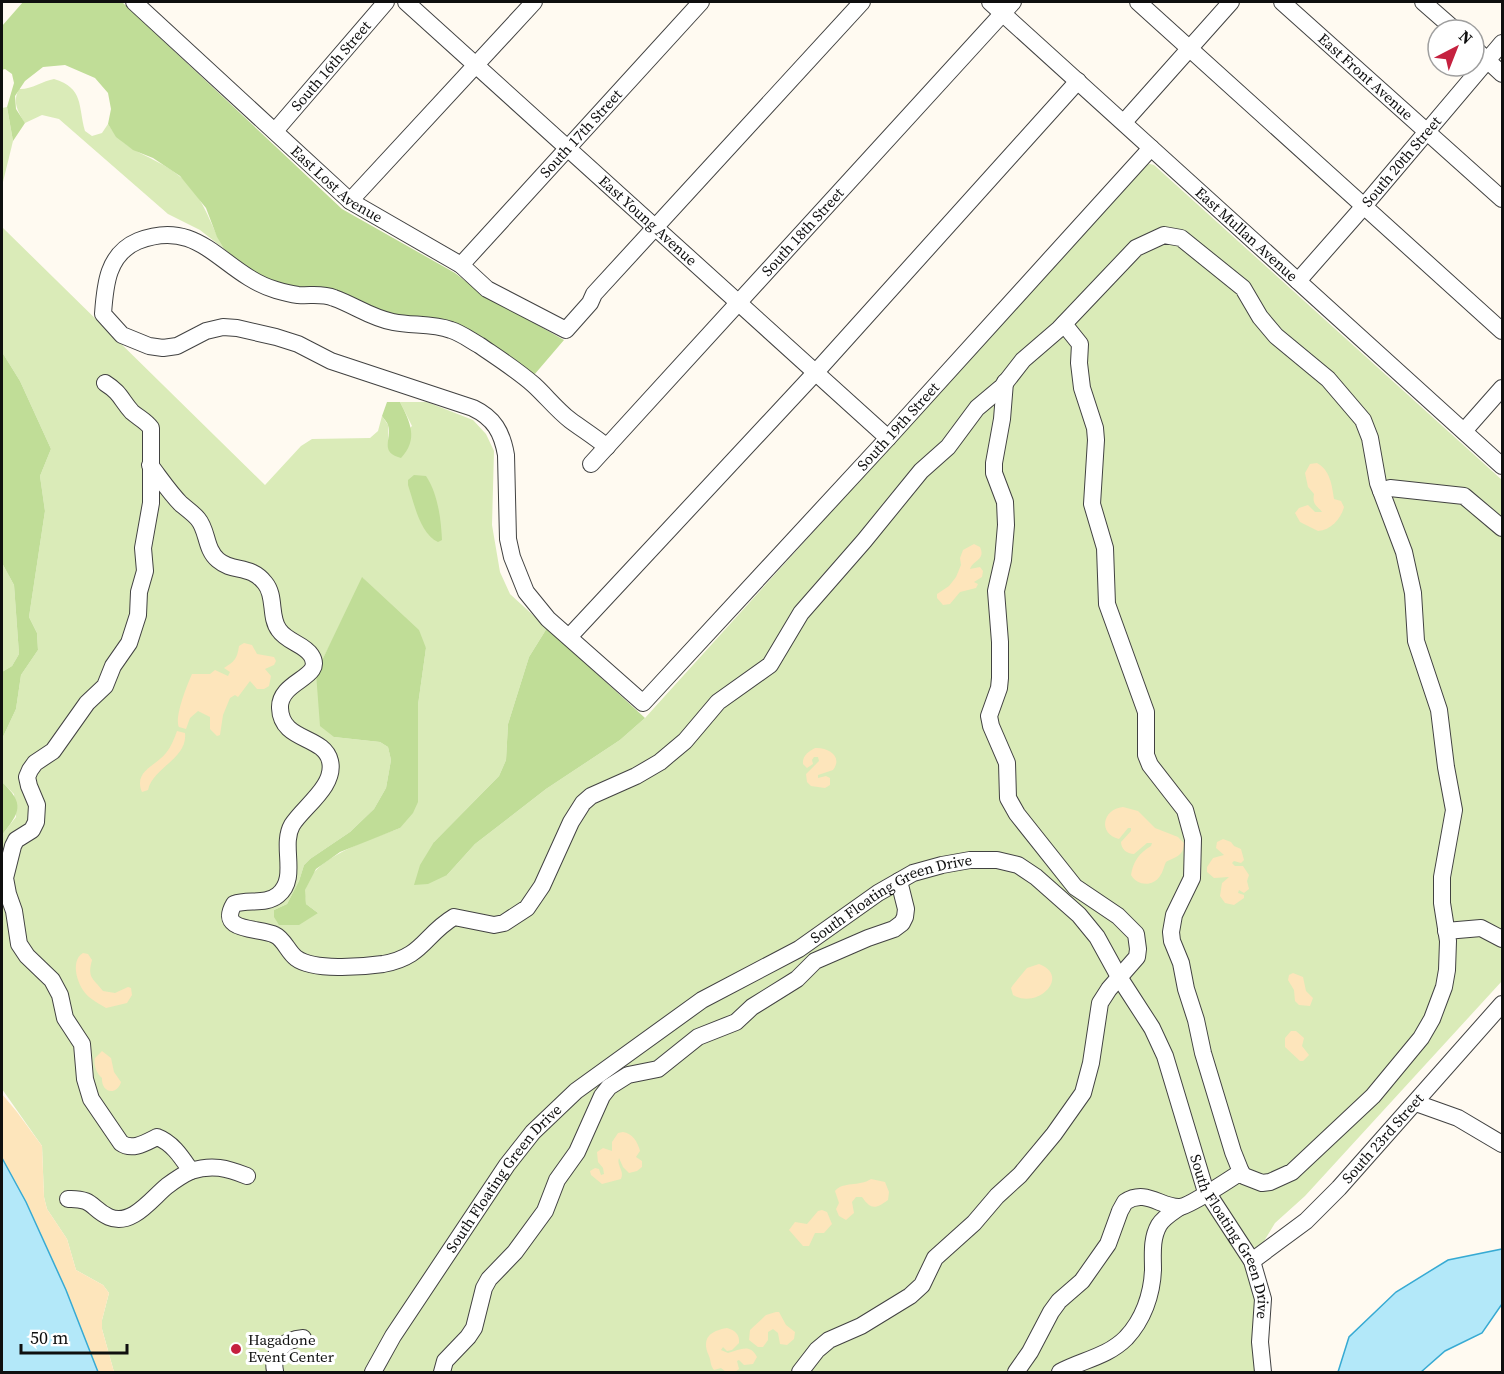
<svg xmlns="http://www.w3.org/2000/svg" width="1504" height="1374" viewBox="0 0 1504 1374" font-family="'Source Serif 4',serif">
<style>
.green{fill:#daebb8;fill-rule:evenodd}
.forest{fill:#c0dd97}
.sand{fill:#fde5bb}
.water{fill:#b3e8f9;stroke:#37aad3;stroke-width:1.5}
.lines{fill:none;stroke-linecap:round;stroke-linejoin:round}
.minor-casing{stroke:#424242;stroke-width:18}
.minor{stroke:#fff;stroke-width:16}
.poi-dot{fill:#c5213f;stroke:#fff;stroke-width:2}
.labels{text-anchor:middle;stroke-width:6;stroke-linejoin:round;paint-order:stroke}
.street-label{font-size:15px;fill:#0f0f0f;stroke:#fff}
.poi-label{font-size:15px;fill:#0f0f0f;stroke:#fff;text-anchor:start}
</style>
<rect width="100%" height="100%" fill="#fffaf1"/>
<!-- green -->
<g class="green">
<path d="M54,79c30,9 24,27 31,52l7,5 10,-3 6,-9c18,30 44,30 70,51 26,20 31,48 46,74l-24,-19 -32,-16 -109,-95 -17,-4 -17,8c-7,-11 -13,-21 -6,-34 11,1 24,-8 35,-10z"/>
<polygon points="7,107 13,141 2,186 2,108"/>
<path d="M1150,164l4,1 348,315v501l-197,215 -30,27 -23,38 15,111h-1153l-12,-43v-9l7,-27 -6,-8 -27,-15 -9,-31 -20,-30 -3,-12 -2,-51 -40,-57v-254l14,-18 -2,-23 -12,-12v-43l14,-30 5,-34 17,-25 -1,-17 -8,-16 16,-106 -5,-35 11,-27 -31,-68 -18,-29v-125l263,258 36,-39 11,-7 58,-1 8,-7 4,-15 6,9v24l24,-23 -12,-24h27l46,18 13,14 8,17 -2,74 8,47 10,22 37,34 -18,29 -21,67 -2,36 -7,16 -65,66 13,33 28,-31 71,-55 74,-49 25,-22 500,-553zM363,578l63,70 -8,57 -1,41 -17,82c-28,11 -89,29 -95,62 -1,4 1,10 1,14l12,9 -44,-3 13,-6 12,-23 5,-16 6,-6 40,-27 24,-23 12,-21 5,-28 -3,-13 -8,-5 -46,-5 -18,-64z"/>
<polygon points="2,563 14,585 19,654 12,666 2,672"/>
</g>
<!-- forest -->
<g class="forest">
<polygon points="23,2 122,2 342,209 455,273 481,293 564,340 534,375 492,345 449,320 400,316 285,287 262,278 224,249 217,237 206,208 180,176 153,158 133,150 116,137 108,124 111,109 108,93 95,78 65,65 43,67 25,81 15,96 16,109 25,123 13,141 7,107 14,83 12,74 5,69 2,70 2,26"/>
<polygon points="2,352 20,381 51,449 40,476 45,511 29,617 37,633 38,650 21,675 16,709 2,739 2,672 12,666 19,654 14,585 2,563"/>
<path d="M387,402h13c10,20 19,37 1,56 -22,-6 -9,-18 -13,-33 -1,-3 -4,-6 -6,-9z"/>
<path d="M414,475l12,1c12,18 15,43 16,64l-4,2c-18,-8 -24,-39 -30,-57v-5z"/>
<polygon points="362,577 419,630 426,648 418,705 418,802 413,813 400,828 340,852 316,869 305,890 306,904 318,913 299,925 279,925 274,917 274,910 287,904 299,881 304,865 310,859 350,832 374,809 386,788 391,760 388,747 380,742 334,737 320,726 316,673"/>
<polygon points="547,628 645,718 620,740 546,789 475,844 447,875 428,884 414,885 420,865 434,842 499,776 506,760 508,724 529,657"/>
<path d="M2,782c23,22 18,30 0,53z"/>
</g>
<!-- sand -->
<g class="sand">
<path d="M1317,463c13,7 15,22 17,36l7,2 3,6c-3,12 -13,23 -26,24l-18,-9 -5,-9 4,-5 9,-3 7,7h7c-5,-7 -10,-7 -8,-18l-6,-7 -3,-14 5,-9z"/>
<path d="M974,544l6,3c6,13 -7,13 -10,22l10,-2 3,4 -1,6 -8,5 4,2 -2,4 -16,4 -10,12 -7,1 -6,-7v-4l12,-8 7,-9 5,-12 -1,-7 3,-8z"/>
<path d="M244,643l8,2 5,9 17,3 2,4 -2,4 -9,4 6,7 -2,10 -5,3h-7l-7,-8 -12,16 -3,-2 -5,3 -7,17 -3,20 -3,1 -7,-7v-12l-12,-6 -8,7 -4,11 -7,-2c-5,-9 8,-42 13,-53h18l5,-4 13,6 2,-4 -6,-4c11,-7 13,-9 15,-22z"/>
<path d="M177,731l8,2c3,26 -32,34 -37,57l-6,2c-9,-21 14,-26 24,-39 5,-6 8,-14 11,-22z"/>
<path d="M815,748c14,-1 28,9 18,22l-15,5v3l8,-2 4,2v7l-5,3 -14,-2 -4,-4 -1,-8 13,-13 -1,-4h-4l-2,3 1,4 -6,4 -4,-4c-1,-8 6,-13 12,-16z"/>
<path d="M1123,807l15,4 17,17 23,9 6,6c0,13 -9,14 -18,19 -2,4 -3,10 -6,14 -7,11 -23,10 -29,-1 2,-13 8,-22 20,-29l1,-3h-5l-13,11c-7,0 -13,-5 -13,-12l10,-11v-3h-3l-9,11c-21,-5 -17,-30 4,-32z"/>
<polygon points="1223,839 1231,842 1234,846 1241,849 1244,860 1241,863 1234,861 1232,863 1235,866 1243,866 1249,875 1247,881 1249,889 1244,893 1239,890 1238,893 1244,895 1244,898 1234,905 1225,903 1220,896 1222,883 1229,877 1214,878 1207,872 1207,867 1213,858 1224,855 1216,848 1217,842"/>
<path d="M83,953l5,1 4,6c-5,18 1,18 11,31l12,2 13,-6 3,1 1,7 -5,8 -21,5c-5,-3 -12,-7 -17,-11 -11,-9 -20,-36 -6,-44z"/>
<path d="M1039,964c32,12 -1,46 -26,31l-2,-7 2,-3 14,-17z"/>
<polygon points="1293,973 1303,977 1306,991 1313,998 1310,1006 1299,1005 1295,1001 1294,990 1288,980 1289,975"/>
<polygon points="1291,1031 1296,1031 1304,1038 1302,1046 1309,1055 1303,1061 1300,1061 1285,1047 1285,1038"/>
<path d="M102,1051l9,7 3,14 7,10c-4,14 -20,11 -19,-4 -5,-4 -9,-13 -7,-20z"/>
<polygon points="2,1094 17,1112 42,1146 44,1197 47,1209 67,1239 76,1270 103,1285 109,1293 102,1320 102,1329 114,1372 98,1372 66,1290 26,1202 2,1158"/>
<path d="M623,1132c9,1 15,10 17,19l-4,6 6,4v6l-5,4 -8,2 -6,-6 -4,-9c-3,7 6,13 2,21l-19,5 -11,-9 -1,-4 5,-3 4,1 2,6 3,-1 -1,-6 -5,-6 -1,-10 6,-4 9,3v-9l6,-9z"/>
<path d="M871,1179l14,3 4,10 -1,8c-12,9 -17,10 -26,-3h-6l-4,5 2,11 -8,7 -7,-4 -3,-7 3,-6 -4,-12c8,-10 24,-4 36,-12z"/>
<polygon points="822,1210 827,1212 832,1224 824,1233 815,1233 809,1246 803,1246 789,1230 795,1222 807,1224 818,1211"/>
<polygon points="776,1312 779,1312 786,1325 795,1332 794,1339 787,1345 780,1344 778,1333 773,1329 768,1332 768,1340 763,1347 758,1347 749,1340 750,1330 766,1315"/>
<path d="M727,1328c8,2 13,7 12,15l-7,7 -5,1 -4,-4 -2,3 7,3c12,-3 22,-10 29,4l-4,7 -9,1 -5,-5 -2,1 2,8 -4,3h-9l-5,-4 -7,2c-4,-5 -3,-9 -5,-14 -8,-18 1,-25 18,-28z"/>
</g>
<!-- water -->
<g class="water">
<polygon points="2,1158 26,1202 66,1290 98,1372 2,1372"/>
<polygon points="1502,1249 1502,1304 1482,1333 1445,1351 1421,1372 1338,1372 1349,1337 1396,1292 1448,1260"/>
</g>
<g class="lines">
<!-- minor casing -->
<g class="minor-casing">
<g id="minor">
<path id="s1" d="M134,2l216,199 111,64 26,24 79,41 24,-27 4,-9 268,-292"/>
<path id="s2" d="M406,2l482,436"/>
<path id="s3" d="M990,2l512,464"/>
<polyline points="1138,2 1502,331"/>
<path id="s4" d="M1282,2l220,197"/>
<polyline points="1423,2 1455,30"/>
<polyline points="1474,48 1502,74"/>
<polyline points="1124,122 1231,2"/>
<path id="s5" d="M275,131l111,-129"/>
<polyline points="350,201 534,2"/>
<path id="s6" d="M461,265l240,-263"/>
<path id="s7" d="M1298,281l66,-75 138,-163"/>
<polyline points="1064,324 1080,344 1079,363 1082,388 1095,428 1096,440 1092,504 1105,548 1107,604 1146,712 1146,755 1150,765 1185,810 1193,839 1192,878 1174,915 1171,932 1172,941 1181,963 1186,989 1196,1020 1203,1053 1233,1152 1241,1172"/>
<path d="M105,383c16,10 16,17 27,29 7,6 14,9 19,16v75l-8,45 2,23 -6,21 -1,23 -9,28 -16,23 -8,20 -18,17 -34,48 -18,12 -5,7 -3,7 2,9 8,19 -1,17 -4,8 -16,10 -3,6 -8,32 3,16 6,17 5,33 8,12 25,24 8,15 5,23 17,26 3,35 6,20 30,44c11,8 24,0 36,-6 16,6 25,21 34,34 21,-7 36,-3 56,5"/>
<polyline points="1464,431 1502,388"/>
<path id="s8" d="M607,447c-12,-10 -25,-18 -37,-27 -13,-10 -24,-24 -36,-35 -17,-15 -36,-27 -55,-40 -9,-5 -18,-12 -28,-15 -19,-7 -39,-4 -58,-8 -22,-4 -39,-17 -59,-24 -12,-5 -24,-2 -36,-3 -7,-1 -15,-3 -22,-5 -54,-16 -75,-74 -138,-49 -31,13 -33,45 -35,73l19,21 27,11 14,2 14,-2 29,-15 17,-4 14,1 39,9 22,7 33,17 142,47c21,10 29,24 33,47l2,84 4,18 14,35 22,27 95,84 245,-265 263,-290"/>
<path id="s9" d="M591,464l422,-462"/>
<path d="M150,465c10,13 20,28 31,39 6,5 13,10 17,15 10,12 7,30 20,41 15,13 32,4 47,23 11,13 4,34 14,47 8,12 25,14 32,25 15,23 -32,25 -31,53 1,34 44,27 50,53 6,25 -27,46 -38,64 -12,21 7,53 -14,70 -12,10 -30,4 -44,9 -17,29 26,23 41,31 9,4 13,17 21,23 17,13 66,9 87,6 40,-7 41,-29 71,-47l40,8 10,-2 23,-15 15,-22 29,-64 12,-19 8,-7 45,-20 24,-14 25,-21 33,-39 52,-37 31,-52 63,-72 57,-70 27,-24 29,-39 25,-21 21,-27 36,-31 77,-81 28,-13 17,3 62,50 17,29 16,19 52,43 35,41 7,18 8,45 26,69 9,41 3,48 23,69 7,57 8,43 -12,67v26l6,38 -1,29 -3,17 -12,32 -11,19 -48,58 -81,76 -22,10 -8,1 -18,-7 -3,-4c-11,7 -51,34 -61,35 -19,1 -34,-19 -55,-5l-5,9 -12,33 -26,37 -23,20 -8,11 -21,40 -14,20"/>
<polyline points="1381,491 1390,488 1464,496 1502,528"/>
<polyline points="569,637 816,372 1078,81"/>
<polyline points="1446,931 1481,928 1502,939"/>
<polyline points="1416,1103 1458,1118 1502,1144"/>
<path d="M68,1199c26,-1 23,10 41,18 23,10 43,-19 58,-31 8,-6 15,-11 24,-15"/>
<path id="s10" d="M1252,1261l54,-40 33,-33 163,-184"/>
<path d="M275,1371c-4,-19 10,-32 28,-33"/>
<path id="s11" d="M373,1372l20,-36 114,-171 26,-33 43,-41 126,-91 97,-51 79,-56 35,-20 29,-8 28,-5h27l21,5 18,12 43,38 18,22 22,40 33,51 13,28 40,133 47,72 11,38 -3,43 3,30"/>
<polyline points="442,1372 445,1361 468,1337 474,1328 484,1288 489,1279 515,1252 545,1211 557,1180 577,1152 602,1096 609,1087 628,1075 658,1069 698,1037 736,1022 752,1007 797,979 815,961 868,938 894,929 902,923 905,917 906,909 899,881"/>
<polyline points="800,1372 817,1350 829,1340 861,1326 910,1296 922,1285 935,1258 974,1223 997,1196 1020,1175 1054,1134 1083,1093 1091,1063 1100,1003 1109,989 1137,957 1138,949 1136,934 1118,916 1075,887 1017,814 1008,798 1007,763 991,726 989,716 999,688 1000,678 1000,642 996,591 1003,560 1006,525 1005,502 994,473 994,463 1002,419 1005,382"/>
<path d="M1060,1372c22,-12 47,-15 66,-34 17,-18 26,-43 27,-68 0,-15 -2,-31 6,-45 5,-8 14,-13 21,-18"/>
</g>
</g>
<!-- minor -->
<use href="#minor" class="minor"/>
</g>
<!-- markers -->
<circle class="poi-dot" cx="236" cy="1349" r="6"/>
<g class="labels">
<!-- street labels -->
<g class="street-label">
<text dy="5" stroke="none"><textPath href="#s5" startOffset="86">South 16th Street</textPath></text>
<text dy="5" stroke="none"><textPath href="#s4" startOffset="112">East Front Avenue</textPath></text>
<text dy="5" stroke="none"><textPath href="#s6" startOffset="178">South 17th Street</textPath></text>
<text dy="5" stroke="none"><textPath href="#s7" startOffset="158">South 20th Street</textPath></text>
<text dy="5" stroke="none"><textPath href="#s1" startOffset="273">East Lost Avenue</textPath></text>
<text dy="5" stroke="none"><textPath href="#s2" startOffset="326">East Young Avenue</textPath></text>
<text dy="5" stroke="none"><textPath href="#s9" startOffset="314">South 18th Street</textPath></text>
<text dy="5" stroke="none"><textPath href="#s3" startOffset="346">East Mullan Avenue</textPath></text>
<text dy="5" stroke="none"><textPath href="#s8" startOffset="1755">South 19th Street</textPath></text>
<text dy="5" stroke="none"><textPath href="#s11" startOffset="720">South Floating Green Drive</textPath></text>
<text dy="5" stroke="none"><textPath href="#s10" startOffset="180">South 23rd Street</textPath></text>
<text dy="5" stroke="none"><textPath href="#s11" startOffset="234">South Floating Green Drive</textPath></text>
<text dy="5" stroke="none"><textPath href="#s11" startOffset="1296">South Floating Green Drive</textPath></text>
</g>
<!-- poi labels -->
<g class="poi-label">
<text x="248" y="1345">Hagadone<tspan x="248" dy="17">Event Center</tspan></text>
</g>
</g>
<!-- border -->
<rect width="1504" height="1374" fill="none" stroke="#0f0f0f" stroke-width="6"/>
<!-- north arrow -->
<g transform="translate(1456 48) rotate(42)"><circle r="28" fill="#ffffff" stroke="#9f9f9f" stroke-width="1.5"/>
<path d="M0-4.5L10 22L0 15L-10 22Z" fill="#c5213f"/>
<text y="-9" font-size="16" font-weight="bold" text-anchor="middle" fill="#0f0f0f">N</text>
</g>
<!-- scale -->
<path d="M21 1344v9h106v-9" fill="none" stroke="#0f0f0f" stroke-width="3"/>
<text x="30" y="1344" font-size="18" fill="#0f0f0f" stroke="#ffffff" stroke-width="4.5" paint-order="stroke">50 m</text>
</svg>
